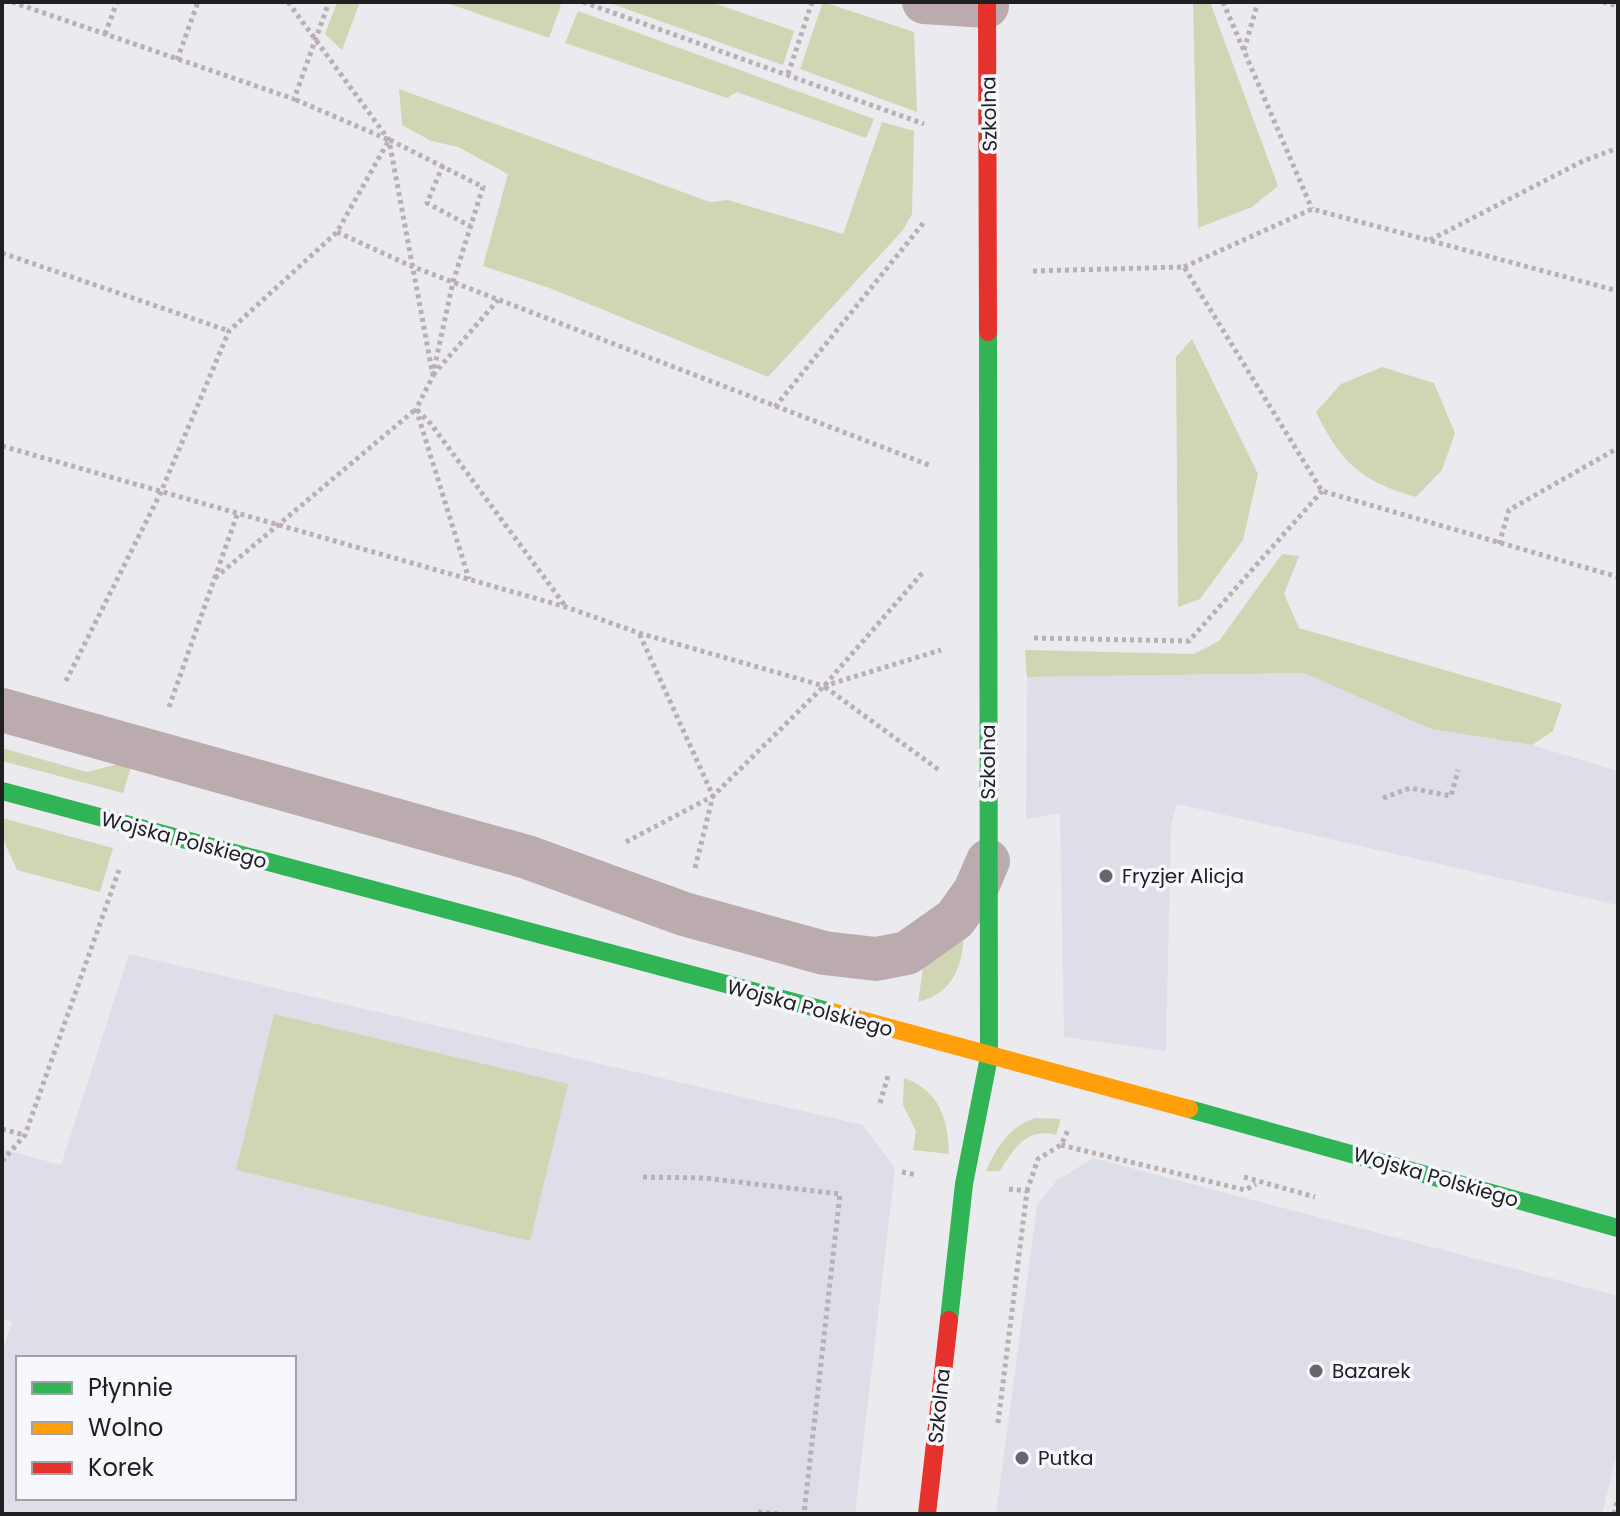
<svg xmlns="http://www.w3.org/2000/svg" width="1620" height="1516" viewBox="0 0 1620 1516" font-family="Poppins,sans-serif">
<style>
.built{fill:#dedee8;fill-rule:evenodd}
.green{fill:#d1d5b4}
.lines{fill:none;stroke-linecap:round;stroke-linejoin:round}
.path{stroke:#baafb3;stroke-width:5;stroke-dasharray:4 4;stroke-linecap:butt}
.street{stroke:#bbaaae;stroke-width:44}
.fast{stroke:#30b455;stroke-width:18}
.slow{stroke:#ff9f0a;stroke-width:18}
.jam{stroke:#e5322d;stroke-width:18}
.poi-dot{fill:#67676a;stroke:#f7f7fe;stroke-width:3}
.labels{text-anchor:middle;stroke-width:7;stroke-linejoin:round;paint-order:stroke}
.street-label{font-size:20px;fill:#202022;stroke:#f7f7fe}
.poi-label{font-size:20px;fill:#202022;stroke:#f7f7fe;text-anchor:start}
</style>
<rect width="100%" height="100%" fill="#ebebef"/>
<!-- built -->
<g class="built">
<polygon points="1304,673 1431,729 1532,745 1618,771 1618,905 1177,804 1171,825 1166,1051 1064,1037 1060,813 1026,819 1027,677"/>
<path d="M129,954l734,171 32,44 -40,345h-853v-161l10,-31 -10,-3v-170l59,16zM18,1358h276v140h-276z"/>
<polygon points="1093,1158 1618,1296 1618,1448 1602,1514 996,1514 1037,1206 1056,1181"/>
</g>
<!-- green -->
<g class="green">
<polygon points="337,2 360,2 342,50 325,34"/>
<polygon points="444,2 552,2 561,5 549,38"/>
<polygon points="607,2 711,2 794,31 783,65"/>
<polygon points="823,2 914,32 917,112 800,69"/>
<polygon points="1193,2 1210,2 1278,186 1252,207 1198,228"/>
<polygon points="578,11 874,119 866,138 737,92 727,98 565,43"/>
<polygon points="399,89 710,202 728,200 843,234 882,122 914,131 912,214 903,230 768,377 552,289 483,266 508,174 458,147 431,141 402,125"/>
<polygon points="1192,339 1258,474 1243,540 1200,599 1178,607 1176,357"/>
<path d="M1382,367l52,16 21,50 -13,37 -26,27c-54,-15 -75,-34 -100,-85l25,-28z"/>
<polygon points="1282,554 1299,556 1284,594 1299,628 1562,704 1553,731 1532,745 1431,729 1304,673 1027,677 1025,650 1194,654 1219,641"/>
<polygon points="2,748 87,772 126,762 132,764 123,793 2,761"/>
<polygon points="2,818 113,848 100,892 17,870 2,837"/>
<path d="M964,931c-1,34 -10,62 -46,71l6,-41z"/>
<polygon points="274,1014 568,1084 530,1241 236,1170"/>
<path d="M904,1078c36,13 44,41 45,76l-36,-4 3,-19 -13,-26z"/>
<path d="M1035,1118l26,1 -5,16c-29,-8 -43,14 -56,36h-14c11,-25 23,-44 49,-53z"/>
</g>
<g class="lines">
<!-- path -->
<g class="path">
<polyline points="12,2 294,99 329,2"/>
<polyline points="288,2 389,140 433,376 416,409 469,579"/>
<polyline points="583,2 924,124"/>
<polyline points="1223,2 1312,209"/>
<polyline points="1603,2 1618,6"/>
<polyline points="105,34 117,2"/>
<polyline points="1244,50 1258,2"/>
<polyline points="177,60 198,2"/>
<polyline points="788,74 812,2"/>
<polyline points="390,140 483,187 453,282 433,374"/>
<polyline points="443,165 427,203 470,226"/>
<polyline points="337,232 411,266 929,465"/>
<polyline points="1430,240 1583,161 1618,148"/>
<polyline points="2,253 229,331"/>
<polyline points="1184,267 1312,209 1618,291"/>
<polyline points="1033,271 1184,267 1322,491 1618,577"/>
<polyline points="433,375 498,300"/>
<polyline points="775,407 925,221"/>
<polyline points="2,446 566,607 639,633 824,686 941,650"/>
<polyline points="1499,544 1509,510 1618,448"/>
<polyline points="215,578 416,409 431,424 566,607"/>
<polyline points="1034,638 1189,641 1322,491"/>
<polyline points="66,681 161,492 229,331 337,232 389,140 294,99"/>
<polyline points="825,687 939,770"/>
<polyline points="169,707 237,515"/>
<polyline points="1383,798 1410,788 1451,796 1458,770"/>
<polyline points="626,842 713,796 639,633"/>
<polyline points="695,868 713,796 824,686 924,571"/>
<polyline points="880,1103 888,1076"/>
<polyline points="2,1129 24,1135"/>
<polyline points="1061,1145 1245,1190 1256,1184"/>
<polyline points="2,1161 25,1135 119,870"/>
<polyline points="902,1172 917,1175"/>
<polyline points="643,1177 704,1178 840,1194 804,1514"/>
<polyline points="1244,1177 1315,1197"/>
<polyline points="1027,1191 1038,1159 1061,1145 1069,1128"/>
<polyline points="998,1423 1027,1191 1009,1189"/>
<polyline points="758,1512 779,1514"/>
<polyline points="1614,1514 1618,1498"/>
</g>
<!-- street -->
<g class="street">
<polyline points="924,2 987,6"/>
<polyline points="2,710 527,857 684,914 824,953 876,959 907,953 955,919 975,891 988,861"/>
</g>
<!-- fast -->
<g class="fast">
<polyline points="2,791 835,1013"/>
<polyline points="1189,1109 1618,1228"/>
<polyline points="949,1320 964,1184 989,1057 988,332"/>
</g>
<!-- slow -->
<polyline class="slow" points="835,1013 1189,1109"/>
<!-- jam -->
<g class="jam">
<polyline points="987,2 988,332"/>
<polyline points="927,1514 949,1320"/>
</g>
</g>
<!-- markers -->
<g class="poi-dot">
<circle cx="1106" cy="876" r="8"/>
<circle cx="1316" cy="1371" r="8"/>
<circle cx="1022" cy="1458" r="8"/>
</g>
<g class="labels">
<!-- street labels -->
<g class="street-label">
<text transform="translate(989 114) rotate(-91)" y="7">Szkolna</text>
<text transform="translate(988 762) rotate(-90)" y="7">Szkolna</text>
<text transform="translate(184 840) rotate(15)" y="7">Wojska Polskiego</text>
<text transform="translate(810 1008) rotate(15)" y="7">Wojska Polskiego</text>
<text transform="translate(1436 1177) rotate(16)" y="7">Wojska Polskiego</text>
<text transform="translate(939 1406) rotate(-84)" y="7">Szkolna</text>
</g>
<!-- poi labels -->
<g class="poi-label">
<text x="1122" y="883">Fryzjer Alicja</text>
<text x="1332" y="1378">Bazarek</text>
<text x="1038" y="1465">Putka</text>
</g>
</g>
<!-- border -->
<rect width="1620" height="1516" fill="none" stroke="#202022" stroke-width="8"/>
<!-- legend -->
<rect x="16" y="1356" width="280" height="144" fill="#f7f7fe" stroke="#a1a1a6" stroke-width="2"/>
<rect x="32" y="1382" width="40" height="12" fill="#30b455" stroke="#a1a1a6" stroke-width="2"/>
<text x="88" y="1396" font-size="24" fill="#202022">Płynnie</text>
<rect x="32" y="1422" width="40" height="12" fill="#ff9f0a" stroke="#a1a1a6" stroke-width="2"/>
<text x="88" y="1436" font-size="24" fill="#202022">Wolno</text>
<rect x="32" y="1462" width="40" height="12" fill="#e5322d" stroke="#a1a1a6" stroke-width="2"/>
<text x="88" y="1476" font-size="24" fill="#202022">Korek</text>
</svg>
